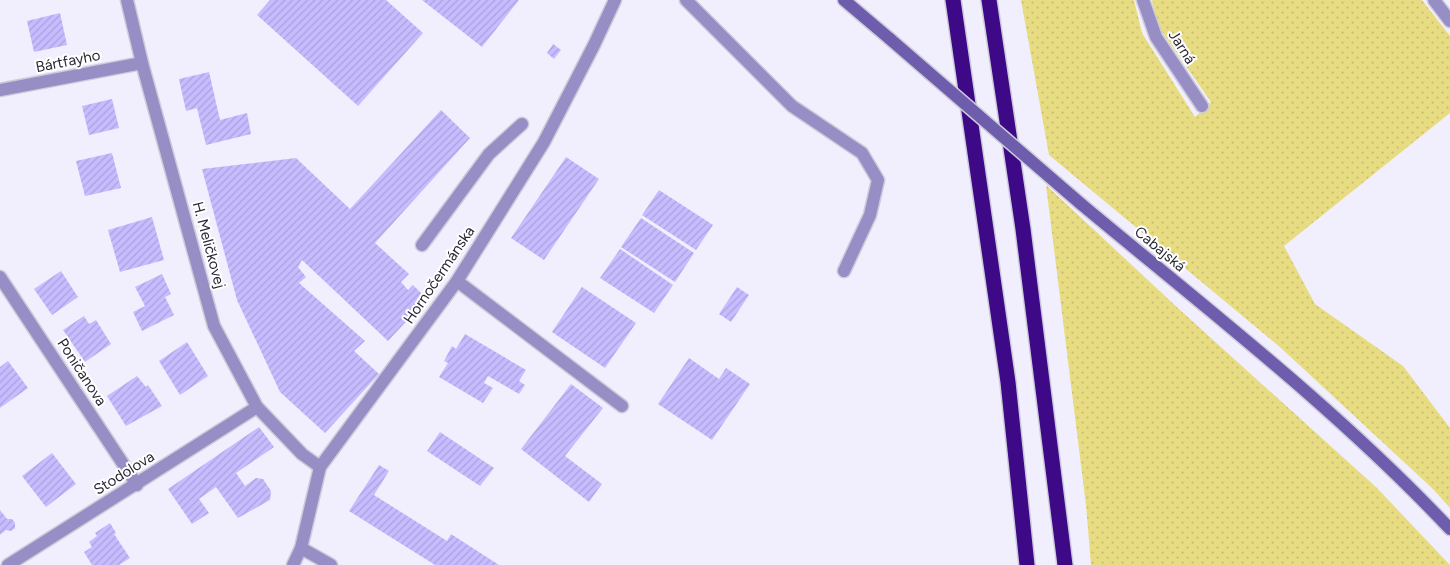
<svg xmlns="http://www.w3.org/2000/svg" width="1450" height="565" viewBox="0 0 1450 565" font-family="Figtree,sans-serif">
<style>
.grass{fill:url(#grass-dots)}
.building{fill:url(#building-hatch)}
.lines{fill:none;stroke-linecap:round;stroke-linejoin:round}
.lane-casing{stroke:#cdcbd9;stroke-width:15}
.street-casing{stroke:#cdcbd9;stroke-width:15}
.secondary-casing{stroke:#cdcbd9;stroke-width:15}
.highway-casing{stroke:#cdcbd9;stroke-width:18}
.lane{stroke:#978ec5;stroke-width:12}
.street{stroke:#978ec5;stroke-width:12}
.secondary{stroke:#6d5dac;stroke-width:12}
.highway{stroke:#3d0986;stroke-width:15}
.secondary-bridge-casing{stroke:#cdcbd9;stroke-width:15;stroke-linecap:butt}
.secondary-bridge{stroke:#6d5dac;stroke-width:12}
.labels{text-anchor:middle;stroke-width:4;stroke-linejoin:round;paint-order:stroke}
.street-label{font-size:15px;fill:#2a2835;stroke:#fff}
</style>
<defs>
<pattern id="grass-dots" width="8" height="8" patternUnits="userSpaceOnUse" patternTransform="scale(1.25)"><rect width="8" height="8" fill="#e8dc83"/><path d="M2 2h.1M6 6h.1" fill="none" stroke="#c7bd72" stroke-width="1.8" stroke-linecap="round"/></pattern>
<pattern id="building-hatch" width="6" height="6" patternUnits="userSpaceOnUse" patternTransform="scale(1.25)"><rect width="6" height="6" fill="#c6bcff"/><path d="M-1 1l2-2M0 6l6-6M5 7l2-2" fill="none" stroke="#aaa2db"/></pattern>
</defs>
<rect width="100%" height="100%" fill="#f1effd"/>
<!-- grass -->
<g class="grass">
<polygon points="1021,0 1134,0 1142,33 1195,117 1211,102 1158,26 1152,0 1422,0 1450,36 1450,113 1284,246 1315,304 1403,366 1450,428 1450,508 1433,489 1281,348 1049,155"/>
<polygon points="1046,185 1180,310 1377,488 1450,565 1091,565 1086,505"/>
</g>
<!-- building -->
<g class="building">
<polygon points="270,0 386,0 423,33 358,106 257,15"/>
<polygon points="422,0 519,0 482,47"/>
<polygon points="60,13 67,45 34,52 27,21"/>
<polygon points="553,44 561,50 554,59 547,53"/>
<polygon points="209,72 220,120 247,113 251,134 206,145 197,108 186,111 179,79"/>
<polygon points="112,99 119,128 89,135 82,106"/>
<polygon points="441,110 470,138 375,243 409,274 401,282 408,290 413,285 427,299 388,341 302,260 298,267 306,277 299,283 365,341 354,351 379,374 325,433 280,392 237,300 202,169 296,158 350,209"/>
<polygon points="112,153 121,188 85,196 76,161"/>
<polygon points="566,157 599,179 544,260 511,238"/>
<polygon points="659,190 713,225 696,250 642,215"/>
<polygon points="152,217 164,260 120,272 108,230"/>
<polygon points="641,218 694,253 675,282 621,247"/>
<polygon points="620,249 673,285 654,313 600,278"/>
<polygon points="61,271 78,297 52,315 34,289"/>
<polygon points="162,274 171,294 165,297 174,315 142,331 133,312 145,306 135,287"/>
<polygon points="582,287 636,323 605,368 552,332"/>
<polygon points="737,287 749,295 731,322 719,314"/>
<polygon points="84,316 89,324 96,320 111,344 85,362 63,330"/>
<polygon points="465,334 526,370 519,381 525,385 519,394 488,376 484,383 493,388 483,403 439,377 448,363 444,361 452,346 456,349"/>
<polygon points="187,342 208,376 180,395 159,361"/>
<polygon points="689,358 719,379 726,368 750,384 712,440 658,404"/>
<polygon points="8,361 28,388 0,408 0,367"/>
<polygon points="137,376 146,387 148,385 162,406 126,426 107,396"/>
<polygon points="571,384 603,408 565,456 602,484 589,502 521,449"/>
<polygon points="259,427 274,447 236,473 245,486 256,478 263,479 271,491 270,500 238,518 216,487 199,499 209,513 192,524 168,489"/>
<polygon points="440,432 494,468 480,486 427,451"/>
<polygon points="52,453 76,484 46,507 22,476"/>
<polygon points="379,465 389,471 374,495 447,541 451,534 499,565 435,565 349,511"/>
<polygon points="0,510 7,519 12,519 15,523 15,528 11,531 6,530 0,535"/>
<polygon points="110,523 116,533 114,534 130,558 119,565 92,565 84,552 92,547 89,542 97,536 95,533"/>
</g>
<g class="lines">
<!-- lane casing -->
<g class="lane-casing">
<g id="lane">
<polyline points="686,0 792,106 862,153 878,180 870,215 844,271"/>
<polyline points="1143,0 1156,37 1202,106"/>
<polyline points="422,245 489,154 522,124"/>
</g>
</g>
<!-- street casing -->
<g class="street-casing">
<g id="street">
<polyline points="127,0 142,63 214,326 257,407 302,454 320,467"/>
<polyline points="1434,0 1450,21"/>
<polyline points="0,90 142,63"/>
<polyline points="0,277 137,485"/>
<polyline points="457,281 622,406"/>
<polyline points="301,548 331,565"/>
<polyline points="8,565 257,407"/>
<polyline points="293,565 301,548 320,467 457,281 544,142 594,45 615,0"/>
</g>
</g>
<!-- secondary casing -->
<g class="secondary-casing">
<g id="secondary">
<polyline points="844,0 890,39"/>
<path d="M1081,204c126,105 257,206 369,325"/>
</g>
</g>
<!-- highway casing -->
<g class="highway-casing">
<g id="highway">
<polyline points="953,0 1008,382 1027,565"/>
<polyline points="989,0 1023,229 1065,565"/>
</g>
</g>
<!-- lane -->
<use href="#lane" class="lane"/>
<!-- street -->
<use href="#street" class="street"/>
<!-- secondary -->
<use href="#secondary" class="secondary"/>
<!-- highway -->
<use href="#highway" class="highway"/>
<!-- secondary-bridge casing -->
<g class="secondary-bridge-casing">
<polyline id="secondary-bridge" points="890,39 1081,204"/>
</g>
<!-- secondary-bridge -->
<use href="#secondary-bridge" class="secondary-bridge"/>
</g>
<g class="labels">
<!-- street labels -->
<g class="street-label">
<text transform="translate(1182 47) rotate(58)" y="5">Jarná</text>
<text transform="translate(68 61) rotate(-11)" y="5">Bártfayho</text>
<text transform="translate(209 245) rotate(75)" y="5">H. Meličkovej</text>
<text transform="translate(1160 249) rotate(40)" y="5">Cabajská</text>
<text transform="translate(439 275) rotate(-56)" y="5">Hornočermánska</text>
<text transform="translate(82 372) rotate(57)" y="5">Poničanova</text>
<text transform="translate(124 473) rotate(-32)" y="5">Stodolova</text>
</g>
</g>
</svg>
